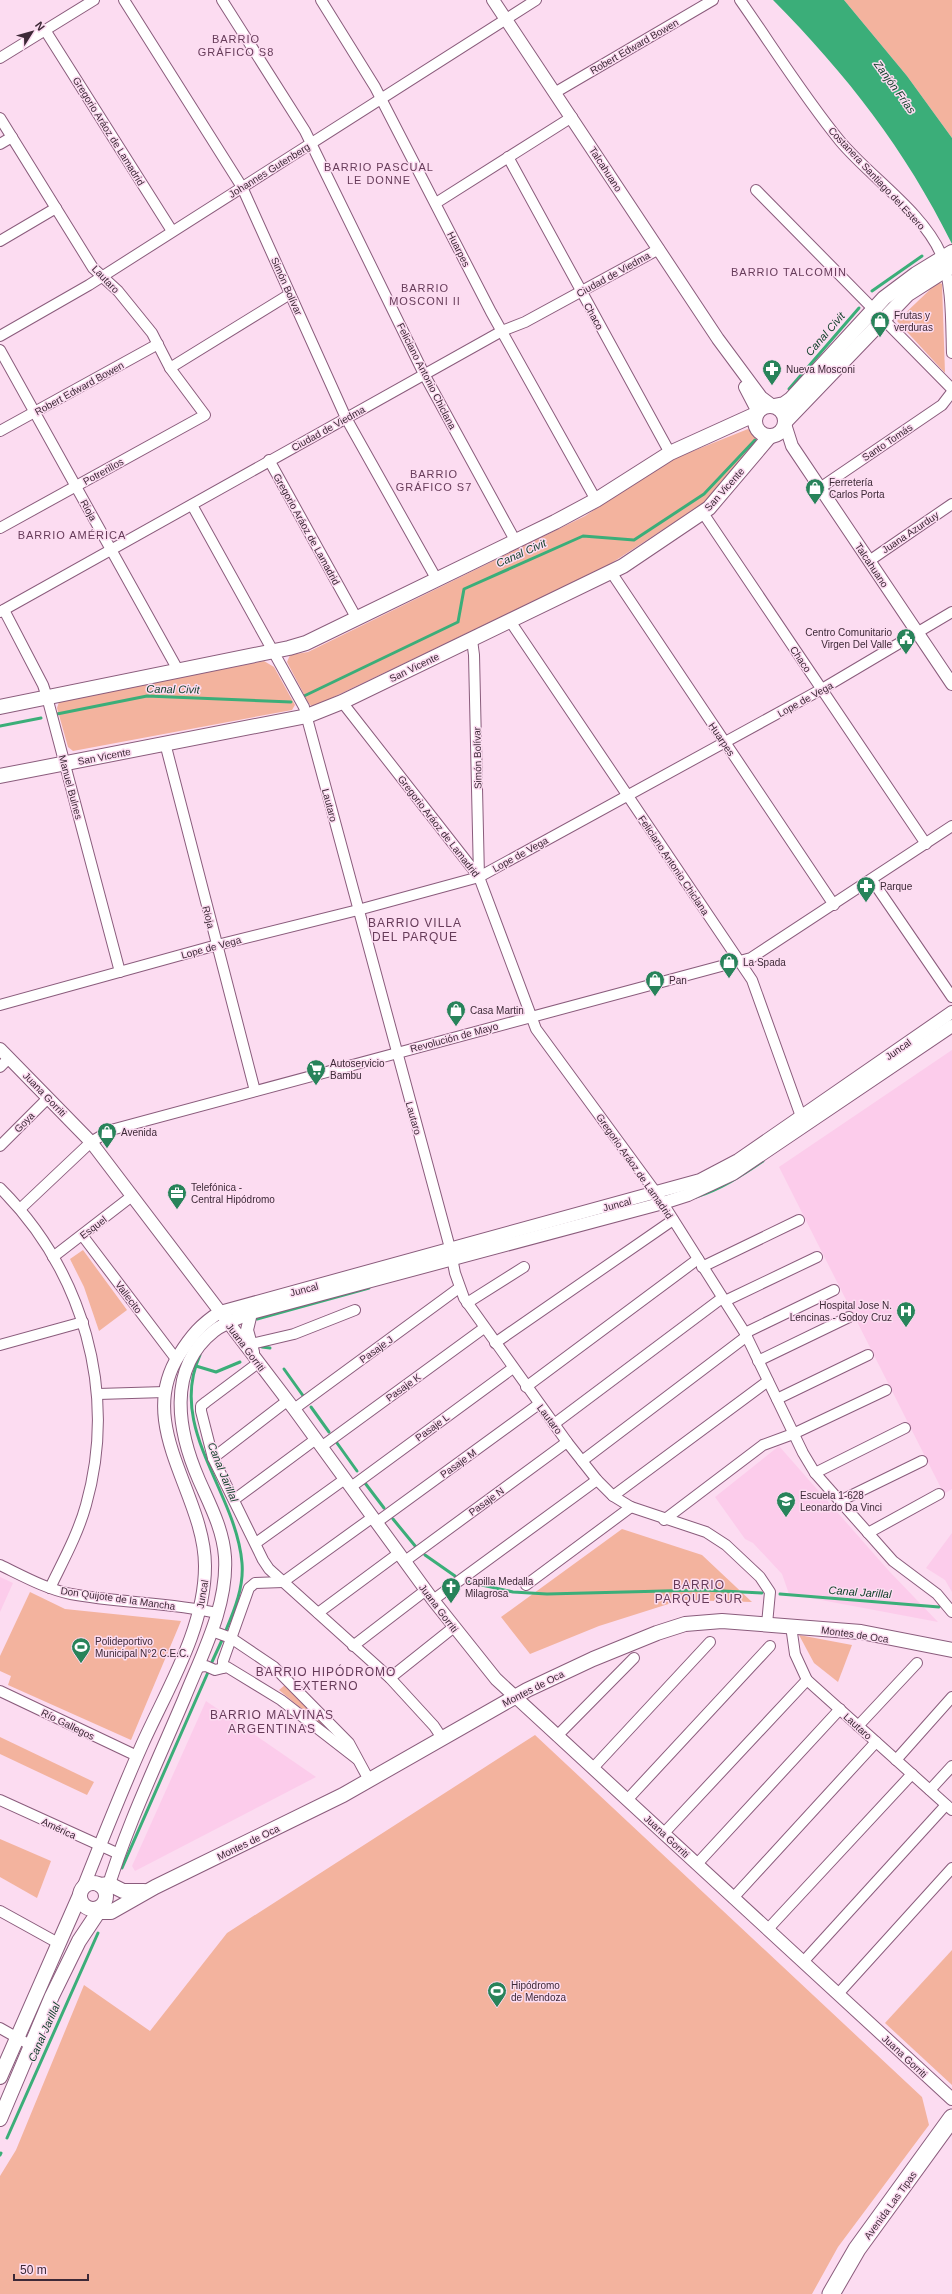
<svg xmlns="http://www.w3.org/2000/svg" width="952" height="2294" viewBox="0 0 952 2294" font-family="Arial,sans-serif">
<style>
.built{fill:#fccceb}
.green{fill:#f3b39e}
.water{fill:#3bae79}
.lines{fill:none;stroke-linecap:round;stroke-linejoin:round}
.stream{stroke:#3bae79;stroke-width:3}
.minor-casing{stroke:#8a5c7c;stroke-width:12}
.tertiary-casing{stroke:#8a5c7c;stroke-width:14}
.secondary-casing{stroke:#8a5c7c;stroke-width:16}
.trunk-casing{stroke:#8a5c7c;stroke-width:19}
.minor{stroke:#fff;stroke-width:10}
.tertiary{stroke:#fff;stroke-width:12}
.secondary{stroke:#fff;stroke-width:14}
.trunk{stroke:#fff;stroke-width:17}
.labels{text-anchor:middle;stroke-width:3;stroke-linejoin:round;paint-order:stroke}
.street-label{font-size:10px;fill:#3d2937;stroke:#fcdcf1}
.poi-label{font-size:10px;fill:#3d2937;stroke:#fcdcf1;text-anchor:start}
.neighbourhood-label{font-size:11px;letter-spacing:1px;fill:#663b59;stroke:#fcdcf1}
.water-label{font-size:11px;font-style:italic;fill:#13422c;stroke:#fcdcf1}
.quarter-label{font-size:12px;letter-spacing:1px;fill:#663b59;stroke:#fcdcf1}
</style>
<rect width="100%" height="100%" fill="#fcdcf1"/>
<!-- built -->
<g class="built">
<polygon points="952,1050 952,1489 944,1494 779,1167"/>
<polygon points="779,1446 889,1571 938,1622 789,1594 782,1574 753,1543 745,1539 715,1497"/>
<polygon points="952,1533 952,1592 945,1580 926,1568"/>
<polygon points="0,1577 13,1583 0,1612"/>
<polygon points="206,1701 316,1777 135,1871 132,1866"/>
</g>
<!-- green -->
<g class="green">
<polygon points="844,0 952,0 952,138 907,76"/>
<polygon points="938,282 942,284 945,373 897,321"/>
<polygon points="748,429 756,437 755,444 704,503 607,566 317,705 311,706 308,702 287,662 290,655 308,652 585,516 668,461"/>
<polygon points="264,661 274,667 295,705 292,710 73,751 68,747 57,708 59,702"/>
<polygon points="83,1250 127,1310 99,1331 84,1287 70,1259"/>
<polygon points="622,1529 702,1555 752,1602 681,1600 599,1626 530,1654 501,1617"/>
<polygon points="30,1592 65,1609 181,1621 131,1740 8,1685 11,1676 0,1671 0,1656"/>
<polygon points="799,1635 852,1645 838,1682 814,1663"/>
<polygon points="285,1685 339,1740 279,1690"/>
<polygon points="535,1735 922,2097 929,2125 838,2247 812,2294 0,2294 0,2176 16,2150 84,1985 150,2031 227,1933"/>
<polygon points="0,1737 94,1782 87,1795 0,1754"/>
<polygon points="0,1839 51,1861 37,1898 0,1877"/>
<polygon points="952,1950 952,2085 885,2023"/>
</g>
<!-- water -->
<path class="water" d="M773,0h71l63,76 45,62v106c-47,-95 -105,-169 -179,-244z"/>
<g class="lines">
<!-- stream -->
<g class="stream">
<polyline points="872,291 922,256"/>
<polyline points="789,389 859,308"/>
<polyline points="302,697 458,622 464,589 583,536 634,540 704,494 755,440"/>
<polyline points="57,714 147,696 291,702"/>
<polyline points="0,726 41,718"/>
<path d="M696,1197c25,-8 45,-21 67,-36"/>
<polyline points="257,1319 369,1288"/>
<polyline points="262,1347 270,1348"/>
<path d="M200,1355c-33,73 36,136 42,208 2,23 -7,46 -16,67"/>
<polyline points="196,1366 216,1372 240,1362"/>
<polyline points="284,1369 304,1397"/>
<polyline points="311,1407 329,1432"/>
<polyline points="337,1443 357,1471"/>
<polyline points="365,1483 384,1508"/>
<polyline points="393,1519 416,1547"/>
<polyline points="425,1555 455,1576"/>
<polyline points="468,1582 513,1592 547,1594 703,1590 762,1593"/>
<polyline points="780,1594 939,1607"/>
<polyline points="211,1664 223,1638"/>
<polyline points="122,1868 209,1670"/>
<polyline points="7,2138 98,1933"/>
<polyline points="0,2155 1,2153"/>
</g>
<!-- minor casing -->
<g class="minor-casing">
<g id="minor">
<polyline points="124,0 242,187 346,418 437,580"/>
<polyline points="222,0 305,131 424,374 516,542"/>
<polyline points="321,0 375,87 491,312 596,500"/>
<path d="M740,0c33,47 64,97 100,141 30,36 82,70 101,113 11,30 10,67 11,99"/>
<polyline points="45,30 172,231"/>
<polyline points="0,58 94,0"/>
<polyline points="556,92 713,0"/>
<polyline points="0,118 93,268 118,291 152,333 170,368 205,415 0,528"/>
<polyline points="0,144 12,137"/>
<polyline points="508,157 670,453"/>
<polyline points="756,190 952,389"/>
<polyline points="436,203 572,117"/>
<polyline points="0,241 56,208"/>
<polyline points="0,336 89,285 536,0"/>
<polyline points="0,350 178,670"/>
<polyline points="170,368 290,294"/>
<polyline points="0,431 158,344"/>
<polyline points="269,460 357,619"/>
<polyline points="820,488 942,405 952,392"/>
<polyline points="192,505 304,707 450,1248 455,1273 464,1298 567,1442 597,1480 613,1496 631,1507 706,1532 726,1545 760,1577 770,1592 767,1624"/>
<polyline points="703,513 926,844"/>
<polyline points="869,561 952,504"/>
<polyline points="611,572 834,905"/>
<polyline points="4,610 43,685 47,697 120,972"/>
<polyline points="0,612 502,331 525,322 659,249"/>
<polyline points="510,621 752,980 803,1122"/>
<polyline points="472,640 474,655 479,877"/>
<polyline points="342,702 479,877 536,1029 657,1194 745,1333 803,1453 815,1473 893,1561 937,1594 952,1612"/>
<polyline points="165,743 255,1091"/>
<polyline points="872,880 952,997"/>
<polyline points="0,1005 217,945 358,910 479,877 822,689 952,612"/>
<polyline points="0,1067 9,1058"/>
<polyline points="0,1146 48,1098"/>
<path d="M0,1188c83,83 118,203 86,317 -8,29 -23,56 -36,83"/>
<polyline points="20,1209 91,1142 111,1130 751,958 952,826"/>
<polyline points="82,1235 176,1359"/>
<polyline points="53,1257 132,1196"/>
<polyline points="702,1267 799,1220"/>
<polyline points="725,1301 817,1257"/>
<polyline points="467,1303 524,1267"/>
<polyline points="745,1333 834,1290"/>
<polyline points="495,1343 673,1220"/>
<polyline points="251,1344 294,1334 355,1310"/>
<polyline points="0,1345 83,1322"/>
<polyline points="758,1361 849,1317"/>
<polyline points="258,1363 206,1402 201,1406 201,1411 213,1458 263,1560 269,1569 390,1678 434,1726 442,1738"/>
<polyline points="526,1387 698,1259"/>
<polyline points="98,1394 165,1392"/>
<polyline points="777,1399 868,1355"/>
<polyline points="294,1409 459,1288"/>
<polyline points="554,1424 722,1298"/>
<polyline points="321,1447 484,1328"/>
<polyline points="213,1458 287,1401"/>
<polyline points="582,1461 747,1336"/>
<polyline points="815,1473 905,1428"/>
<polyline points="351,1487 513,1368"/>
<polyline points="613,1496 768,1381"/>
<polyline points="235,1499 316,1439"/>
<polyline points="840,1501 922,1461"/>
<polyline points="664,1520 763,1445 793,1434 886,1390"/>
<polyline points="377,1522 539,1404"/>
<polyline points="868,1533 939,1494"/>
<polyline points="256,1543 345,1479"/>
<polyline points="405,1561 567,1442"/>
<path d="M0,1565c23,11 46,24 71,29 48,9 98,8 146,19"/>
<polyline points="526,1585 631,1507"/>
<polyline points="433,1600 597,1480"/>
<polyline points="318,1613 399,1553"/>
<polyline points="791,1626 795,1654 807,1680 952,1810"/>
<polyline points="212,1631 231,1638 274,1667 349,1743 369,1780"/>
<polyline points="353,1646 426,1590"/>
<polyline points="197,1667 206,1666 215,1670 227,1667 281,1700 357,1759"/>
<polyline points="223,1668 223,1661 249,1588 255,1583 283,1582 373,1517"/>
<polyline points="390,1678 454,1627"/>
<polyline points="0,1691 137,1756"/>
<polyline points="858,1726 917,1663"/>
<polyline points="557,1736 634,1658"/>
<polyline points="896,1760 952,1697"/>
<polyline points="593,1768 710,1642"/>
<polyline points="930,1790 952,1766"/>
<polyline points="0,1800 119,1854"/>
<polyline points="627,1800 770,1646"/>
<polyline points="664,1833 807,1680"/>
<polyline points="697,1864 840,1709"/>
<polyline points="733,1898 876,1742"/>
<polyline points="0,1911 58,1943"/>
<polyline points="768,1929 912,1774"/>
<polyline points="803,1962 946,1805"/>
<polyline points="838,1994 952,1868"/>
<polyline points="0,2028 30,2045"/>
</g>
</g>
<!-- tertiary casing -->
<g class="tertiary-casing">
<g id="tertiary">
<polyline points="493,0 718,339 761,397 773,406"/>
<polyline points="745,387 758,412"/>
<polyline points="785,424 792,446 952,684"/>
<polyline points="0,1049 91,1142 294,1409 433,1600 496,1679 952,2099"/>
<polyline points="251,1313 247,1330 253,1352"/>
<path d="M83,1888c19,-48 38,-96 59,-143 25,-56 63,-116 63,-179 0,-72 -71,-140 -26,-211 12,-19 22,-31 41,-43l480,-132 38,-20 214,-148"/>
<path d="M106,1894c20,-67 51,-131 78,-195 18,-45 44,-93 41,-142 -2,-28 -15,-52 -26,-77 -21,-48 -33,-111 15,-149 10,-8 25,-13 37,-18l412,-110 25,-8 45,-21 219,-148"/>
</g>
</g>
<!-- secondary casing -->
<g class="secondary-casing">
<g id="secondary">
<circle cx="770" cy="421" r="15"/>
<polyline points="774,406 784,404 791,399 884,298 916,274 952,252"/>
<polyline points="786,421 908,294 952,266"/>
<polyline points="0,707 289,648 306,643 555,522 596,500 670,453 756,414"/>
<polyline points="0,776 307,716 342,702 623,566 709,508 770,436"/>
<circle cx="93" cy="1896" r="13"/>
<polyline points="100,1885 109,1884 123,1891 144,1891"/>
<polyline points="92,1909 98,1912 111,1912 155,1887 343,1795 527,1690 593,1659 657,1633 685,1624 722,1621 861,1632 952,1650"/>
<polyline points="0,2077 80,1895"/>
<polyline points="0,2119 52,1996 79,1941 103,1905"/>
</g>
</g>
<!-- trunk casing -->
<g class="trunk-casing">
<polyline id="trunk" points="831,2294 857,2249 952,2118"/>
</g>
<!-- minor -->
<use href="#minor" class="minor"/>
<!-- tertiary -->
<use href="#tertiary" class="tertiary"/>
<!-- secondary -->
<use href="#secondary" class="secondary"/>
<!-- trunk -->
<use href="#trunk" class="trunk"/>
</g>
<!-- icons -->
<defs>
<g id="shop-pin" transform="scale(1)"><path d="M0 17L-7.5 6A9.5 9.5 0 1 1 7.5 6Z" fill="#28835a" stroke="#fcdcf1"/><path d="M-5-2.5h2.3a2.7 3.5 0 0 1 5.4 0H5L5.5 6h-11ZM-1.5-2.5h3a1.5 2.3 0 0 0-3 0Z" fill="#fff"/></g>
<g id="pharmacy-pin" transform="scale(1)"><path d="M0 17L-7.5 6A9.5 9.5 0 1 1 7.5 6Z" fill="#28835a" stroke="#fcdcf1"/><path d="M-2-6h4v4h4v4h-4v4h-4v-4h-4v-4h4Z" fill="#fff"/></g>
<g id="civic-pin" transform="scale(1)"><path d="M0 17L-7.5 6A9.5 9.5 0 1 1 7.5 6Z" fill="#28835a" stroke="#fcdcf1"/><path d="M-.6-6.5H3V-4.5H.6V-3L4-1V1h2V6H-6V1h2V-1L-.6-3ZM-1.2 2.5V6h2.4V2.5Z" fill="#fff"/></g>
<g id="supermarket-pin" transform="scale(1)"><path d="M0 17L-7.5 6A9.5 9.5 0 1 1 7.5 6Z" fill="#28835a" stroke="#fcdcf1"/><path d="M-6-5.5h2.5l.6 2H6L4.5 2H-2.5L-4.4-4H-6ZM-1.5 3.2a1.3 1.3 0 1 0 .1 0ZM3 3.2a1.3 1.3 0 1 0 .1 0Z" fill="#fff"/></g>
<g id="office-pin" transform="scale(1)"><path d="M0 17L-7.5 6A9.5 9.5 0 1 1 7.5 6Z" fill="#28835a" stroke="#fcdcf1"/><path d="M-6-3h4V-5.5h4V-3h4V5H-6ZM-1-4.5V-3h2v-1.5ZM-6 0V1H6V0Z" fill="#fff"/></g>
<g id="hospital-pin" transform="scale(1)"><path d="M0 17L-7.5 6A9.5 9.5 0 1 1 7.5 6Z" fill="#28835a" stroke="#fcdcf1"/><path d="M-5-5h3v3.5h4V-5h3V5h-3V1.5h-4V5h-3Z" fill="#fff"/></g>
<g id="school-pin" transform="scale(1)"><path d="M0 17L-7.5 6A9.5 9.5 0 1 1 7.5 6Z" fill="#28835a" stroke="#fcdcf1"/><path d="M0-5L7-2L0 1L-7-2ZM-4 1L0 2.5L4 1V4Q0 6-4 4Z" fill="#fff"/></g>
<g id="church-pin" transform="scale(1)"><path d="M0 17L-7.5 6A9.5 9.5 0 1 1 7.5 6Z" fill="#28835a" stroke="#fcdcf1"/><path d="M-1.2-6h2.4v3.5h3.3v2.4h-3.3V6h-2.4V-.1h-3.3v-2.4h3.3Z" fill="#fff"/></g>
<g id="stadium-pin" transform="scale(1)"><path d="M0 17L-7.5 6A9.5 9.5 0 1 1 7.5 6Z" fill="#28835a" stroke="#fcdcf1"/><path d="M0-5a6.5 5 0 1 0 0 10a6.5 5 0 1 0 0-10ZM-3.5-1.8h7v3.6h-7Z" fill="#fff"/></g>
</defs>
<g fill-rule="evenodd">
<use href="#shop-pin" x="880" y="321"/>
<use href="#pharmacy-pin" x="772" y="369"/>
<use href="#shop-pin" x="815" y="488"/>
<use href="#civic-pin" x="906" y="638"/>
<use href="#pharmacy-pin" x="866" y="886"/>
<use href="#shop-pin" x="729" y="962"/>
<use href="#shop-pin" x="655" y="980"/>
<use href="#shop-pin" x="456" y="1010"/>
<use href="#supermarket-pin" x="316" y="1069"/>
<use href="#shop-pin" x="107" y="1132"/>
<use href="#office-pin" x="177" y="1193"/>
<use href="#hospital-pin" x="906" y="1311"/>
<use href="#school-pin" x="786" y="1501"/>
<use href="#church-pin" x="451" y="1587"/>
<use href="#stadium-pin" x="81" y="1647"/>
<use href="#stadium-pin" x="497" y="1991"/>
</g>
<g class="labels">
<!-- street labels -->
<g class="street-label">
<text transform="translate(634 46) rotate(-30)" y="4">Robert Edward Bowen</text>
<text transform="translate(109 131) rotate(58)" y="4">Gregorio Aráoz de Lamadrid</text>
<text transform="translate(606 169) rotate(57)" y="4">Talcahuano</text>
<text transform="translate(269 170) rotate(-32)" y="4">Johannes Gutenberg</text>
<text transform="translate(877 178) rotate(47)" y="4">Costanera Santiago del Estero</text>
<text transform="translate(459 249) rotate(63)" y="4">Huarpes</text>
<text transform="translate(613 274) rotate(-29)" y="4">Ciudad de Viedma</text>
<text transform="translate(106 279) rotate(46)" y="4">Lautaro</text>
<text transform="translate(287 286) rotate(66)" y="4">Simón Bolívar</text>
<text transform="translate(594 316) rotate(61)" y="4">Chaco</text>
<text transform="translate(427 376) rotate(63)" y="4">Feliciano Antonio Chiclana</text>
<text transform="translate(79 388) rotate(-29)" y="4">Robert Edward Bowen</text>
<text transform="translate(328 428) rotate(-29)" y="4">Ciudad de Viedma</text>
<text transform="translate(887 442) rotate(-34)" y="4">Santo Tomás</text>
<text transform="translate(103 471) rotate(-29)" y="4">Potrerillos</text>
<text transform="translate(724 489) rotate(-48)" y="4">San Vicente</text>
<text transform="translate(89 510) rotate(61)" y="4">Rioja</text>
<text transform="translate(307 529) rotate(61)" y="4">Gregorio Aráoz de Lamadrid</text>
<text transform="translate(910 532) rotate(-34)" y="4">Juana Azurduy</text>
<text transform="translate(872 565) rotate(56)" y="4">Talcahuano</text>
<text transform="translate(801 659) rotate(56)" y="4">Chaco</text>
<text transform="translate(414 667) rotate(-26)" y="4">San Vicente</text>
<text transform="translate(805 699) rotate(-29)" y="4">Lope de Vega</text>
<text transform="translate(722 739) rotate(56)" y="4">Huarpes</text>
<text transform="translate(104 756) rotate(-11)" y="4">San Vicente</text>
<text transform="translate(477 758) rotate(-91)" y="4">Simón Bolívar</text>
<text transform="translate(71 787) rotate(75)" y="4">Manuel Bulnes</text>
<text transform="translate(330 805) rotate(75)" y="4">Lautaro</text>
<text transform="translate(439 826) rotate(52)" y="4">Gregorio Aráoz de Lamadrid</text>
<text transform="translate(520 854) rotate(-29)" y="4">Lope de Vega</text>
<text transform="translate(674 865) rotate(56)" y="4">Feliciano Antonio Chiclana</text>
<text transform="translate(209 917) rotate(76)" y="4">Rioja</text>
<text transform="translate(211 947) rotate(-15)" y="4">Lope de Vega</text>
<text transform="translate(454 1037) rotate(-15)" y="4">Revolución de Mayo</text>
<text transform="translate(898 1049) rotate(-35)" y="4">Juncal</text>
<text transform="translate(45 1094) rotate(46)" y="4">Juana Gorriti</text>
<text transform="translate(414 1118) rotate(74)" y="4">Lautaro</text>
<text transform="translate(24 1122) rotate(-45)" y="4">Goya</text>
<text transform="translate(635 1166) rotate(55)" y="4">Gregorio Aráoz de Lamadrid</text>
<text transform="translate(617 1204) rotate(-15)" y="4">Juncal</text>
<text transform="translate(93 1227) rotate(-37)" y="4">Esquel</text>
<text transform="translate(304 1289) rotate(-15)" y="4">Juncal</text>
<text transform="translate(129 1297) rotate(53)" y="4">Vallecito</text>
<text transform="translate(246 1347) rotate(53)" y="4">Juana Gorriti</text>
<text transform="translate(376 1349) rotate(-36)" y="4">Pasaje J</text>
<text transform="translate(403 1387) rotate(-36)" y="4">Pasaje K</text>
<text transform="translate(550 1419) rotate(53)" y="4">Lautaro</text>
<text transform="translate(432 1427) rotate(-36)" y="4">Pasaje L</text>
<text transform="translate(458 1463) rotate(-36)" y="4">Pasaje M</text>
<text transform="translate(486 1501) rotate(-36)" y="4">Pasaje N</text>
<text transform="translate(202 1594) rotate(-80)" y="4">Juncal</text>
<text transform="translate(118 1598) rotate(8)" y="4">Don Quijote de la Mancha</text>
<text transform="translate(439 1608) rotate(53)" y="4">Juana Gorriti</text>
<text transform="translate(855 1634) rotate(8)" y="4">Montes de Oca</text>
<text transform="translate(533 1688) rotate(-27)" y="4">Montes de Oca</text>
<text transform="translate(68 1724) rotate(26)" y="4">Río Gallegos</text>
<text transform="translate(858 1726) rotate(42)" y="4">Lautaro</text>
<text transform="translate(59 1828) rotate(25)" y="4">América</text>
<text transform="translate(667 1836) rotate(43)" y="4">Juana Gorriti</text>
<text transform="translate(248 1842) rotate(-26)" y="4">Montes de Oca</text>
<text transform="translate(905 2056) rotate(43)" y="4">Juana Gorriti</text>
<text transform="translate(890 2205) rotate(-54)" y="4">Avenida Las Tipas</text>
</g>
<!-- poi labels -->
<g class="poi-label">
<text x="894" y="319">Frutas y<tspan x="894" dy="12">verduras</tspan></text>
<text x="786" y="373">Nueva Mosconi</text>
<text x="829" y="486">Ferretería<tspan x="829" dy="12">Carlos Porta</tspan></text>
<text x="892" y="636" text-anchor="end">Centro Comunitario<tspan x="892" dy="12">Virgen Del Valle</tspan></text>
<text x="880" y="890">Parque</text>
<text x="743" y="966">La Spada</text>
<text x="669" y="984">Pan</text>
<text x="470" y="1014">Casa Martin</text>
<text x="330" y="1067">Autoservicio<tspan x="330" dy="12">Bambu</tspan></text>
<text x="121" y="1136">Avenida</text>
<text x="191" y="1191">Telefónica -<tspan x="191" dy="12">Central Hipódromo</tspan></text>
<text x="892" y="1309" text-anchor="end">Hospital Jose N.<tspan x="892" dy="12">Lencinas - Godoy Cruz</tspan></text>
<text x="800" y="1499">Escuela 1-628<tspan x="800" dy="12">Leonardo Da Vinci</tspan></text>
<text x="465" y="1585">Capilla Medalla<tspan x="465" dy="12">Milagrosa</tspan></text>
<text x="95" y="1645">Polideportivo<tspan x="95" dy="12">Municipal N°2 C.E.C.</tspan></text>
<text x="511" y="1989">Hipódromo<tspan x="511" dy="12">de Mendoza</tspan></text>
</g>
<!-- neighbourhood labels -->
<g class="neighbourhood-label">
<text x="236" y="43">BARRIO<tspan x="236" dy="13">GRÁFICO S8</tspan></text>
<text x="379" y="171">BARRIO PASCUAL<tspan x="379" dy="13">LE DONNE</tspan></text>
<text x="789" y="276">BARRIO TALCOMIN</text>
<text x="425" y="292">BARRIO<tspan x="425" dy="13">MOSCONI II</tspan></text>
<text x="434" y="478">BARRIO<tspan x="434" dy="13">GRÁFICO S7</tspan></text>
<text x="72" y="539">BARRIO AMÉRICA</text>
</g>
<!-- water labels -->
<g class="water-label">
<text transform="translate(895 87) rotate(54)" y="4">Zanjón Frías</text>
<text transform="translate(825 334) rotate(-49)" y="4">Canal Civit</text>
<text transform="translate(521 553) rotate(-24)" y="4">Canal Civit</text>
<text transform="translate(173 689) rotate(1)" y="4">Canal Civit</text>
<text transform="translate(223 1472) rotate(68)" y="4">Canal Jarillal</text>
<text transform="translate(860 1592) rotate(4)" y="4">Canal Jarillal</text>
<text transform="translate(44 2032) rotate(-66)" y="4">Canal Jarillal</text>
</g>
<!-- quarter labels -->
<g class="quarter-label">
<text x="415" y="927">BARRIO VILLA<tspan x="415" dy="14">DEL PARQUE</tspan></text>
<text x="699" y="1589">BARRIO<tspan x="699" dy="14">PARQUE SUR</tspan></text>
<text x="326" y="1676">BARRIO HIPÓDROMO<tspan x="326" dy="14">EXTERNO</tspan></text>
<text x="272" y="1719">BARRIO MALVINAS<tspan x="272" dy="14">ARGENTINAS</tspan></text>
</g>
</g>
<!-- north arrow -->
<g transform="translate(32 32) rotate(53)" stroke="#fcdcf1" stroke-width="3" paint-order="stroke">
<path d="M0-3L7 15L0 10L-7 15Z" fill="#3d2937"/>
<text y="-6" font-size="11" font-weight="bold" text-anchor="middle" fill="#3d2937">N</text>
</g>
<!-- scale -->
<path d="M14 2274v6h74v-6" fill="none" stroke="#3d2937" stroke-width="2"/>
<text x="20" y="2274" font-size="12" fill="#3d2937" stroke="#fcdcf1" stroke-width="3" paint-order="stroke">50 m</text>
</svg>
